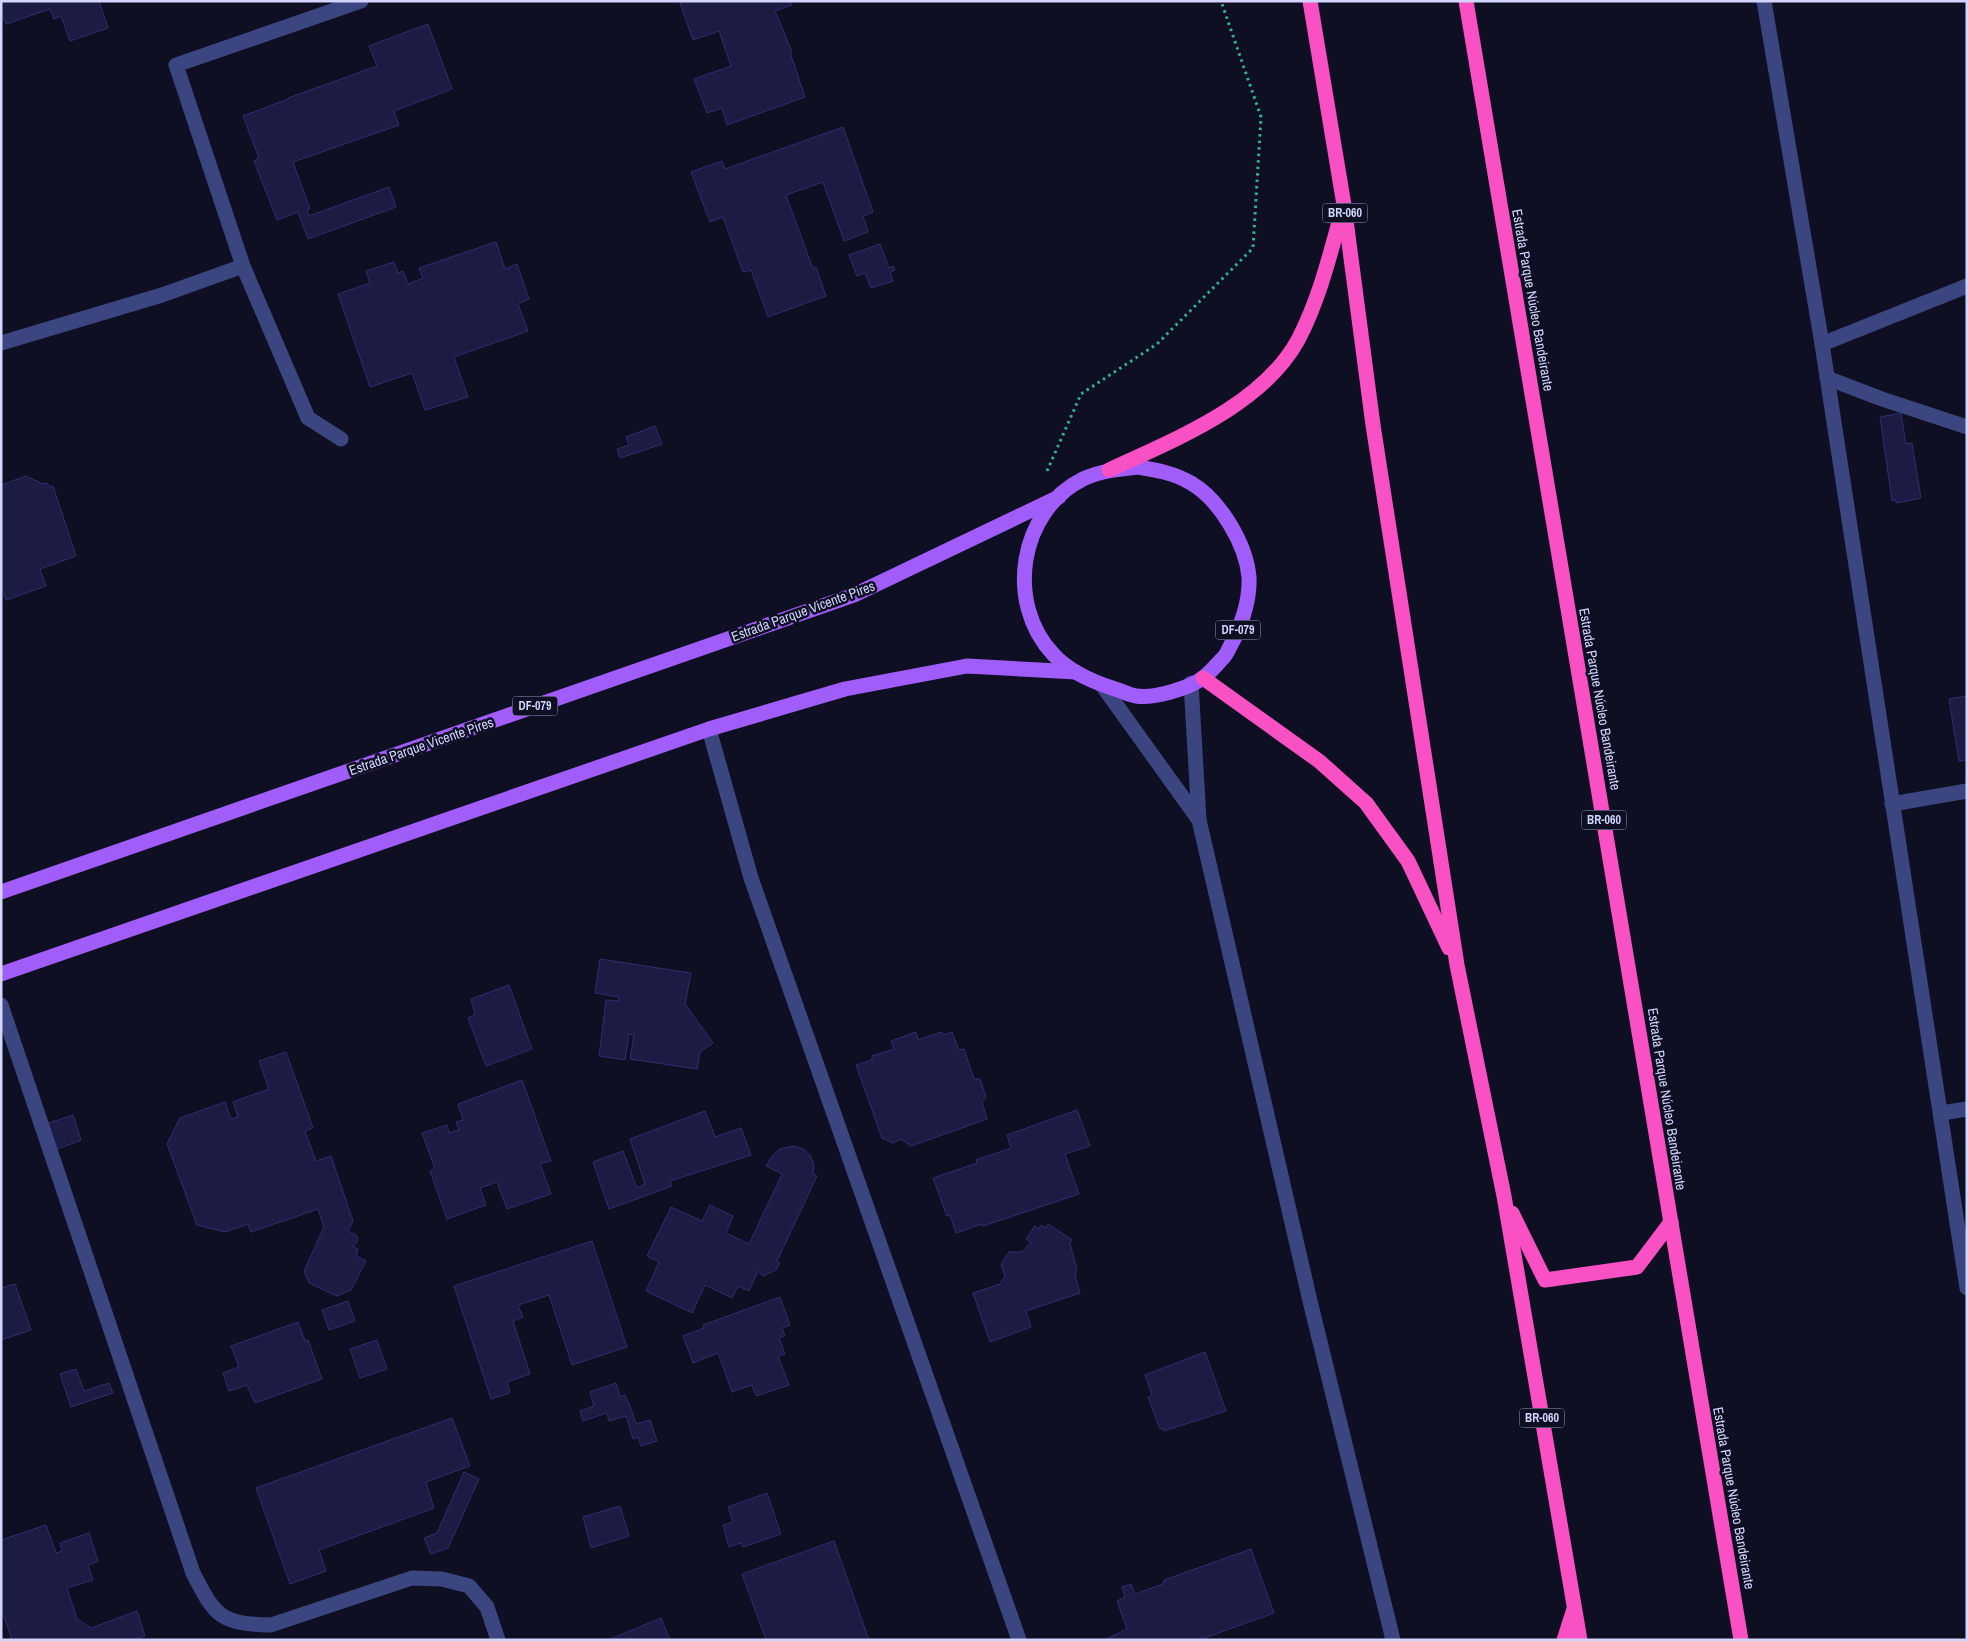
<svg xmlns="http://www.w3.org/2000/svg" width="1968" height="1641" viewBox="0 0 1968 1641" font-family="'Archivo Narrow',sans-serif">
<style>
.building{fill:#1c1b43;stroke:#2e2e6e}
.lines{fill:none;stroke-linecap:round;stroke-linejoin:round}
.path{stroke:#33b090;stroke-width:3;stroke-dasharray:2.5 4;stroke-linecap:butt}
.minor{stroke:#3b4680;stroke-width:15}
.major{stroke:#a05df9;stroke-width:15}
.highway{stroke:#f951c3;stroke-width:15}
.labels{text-anchor:middle;stroke-width:5;stroke-linejoin:round;paint-order:stroke}
.shield{fill:#0f0f23;stroke:#989abc;stroke-width:1}
.shield-label{font-size:12px;font-weight:bold;fill:#d2d5fd}
.street-label{font-size:14px;fill:#d2d5fd;stroke:#0f0f23}
</style>
<rect width="100%" height="100%" fill="#0f0f23"/>
<!-- building -->
<g class="building">
<polygon points="1,1 99,1 108,28 70,41 61,16 54,19 50,9 6,24 1,12"/>
<polygon points="684,1 791,1 792,5 775,11 792,52 790,52 805,97 727,125 722,108 707,113 694,79 731,66 719,31 693,40 680,3"/>
<polygon points="428,24 452,89 394,111 399,125 293,162 310,209 307,210 309,216 389,187 396,207 308,239 298,212 277,220 254,161 259,158 243,116 288,99 288,98 377,66 369,46"/>
<polygon points="843,127 873,212 863,216 868,232 844,241 823,182 786,195 813,269 816,267 826,296 768,317 751,270 743,272 723,217 710,222 691,172 722,161 725,169"/>
<polygon points="496,242 505,269 517,264 529,299 518,304 528,331 454,357 468,397 425,410 412,373 370,387 338,294 370,283 366,271 394,262 398,273 403,271 408,284 423,278 419,268"/>
<polygon points="880,244 889,268 893,266 895,270 890,272 893,281 871,288 865,273 857,276 849,255"/>
<polygon points="1901,413 1906,444 1912,443 1921,498 1896,503 1896,500 1892,501 1880,417"/>
<polygon points="655,426 662,444 620,458 617,449 629,445 626,437"/>
<polygon points="26,476 43,484 47,483 50,487 53,486 76,556 40,569 46,586 6,600 1,586 1,485"/>
<polygon points="1967,696 1967,760 1959,761 1949,699"/>
<polygon points="600,959 691,973 685,1004 713,1043 700,1052 697,1069 630,1059 634,1035 629,1034 625,1060 599,1056 606,1000 619,1001 619,997 595,993"/>
<polygon points="509,985 532,1049 486,1066 468,1018 475,1015 471,999"/>
<polygon points="916,1032 918,1040 942,1032 943,1035 952,1032 959,1050 964,1049 974,1079 980,1079 986,1097 982,1102 987,1119 911,1146 901,1139 893,1143 882,1138 856,1065 872,1060 872,1056 894,1049 891,1041"/>
<polygon points="286,1052 313,1128 305,1131 316,1161 331,1156 353,1221 348,1231 356,1235 358,1240 353,1247 358,1249 356,1255 366,1261 351,1290 337,1296 309,1283 304,1271 324,1227 318,1209 251,1232 248,1224 225,1232 197,1225 167,1144 180,1118 225,1102 231,1119 238,1117 233,1102 269,1089 259,1061"/>
<polygon points="522,1080 551,1161 540,1164 551,1194 507,1209 497,1182 480,1188 486,1205 447,1219 430,1171 435,1169 422,1133 447,1125 449,1133 459,1130 456,1122 463,1120 458,1104"/>
<polygon points="1077,1110 1090,1146 1065,1154 1079,1194 983,1226 982,1224 956,1233 950,1215 947,1216 933,1178 977,1163 976,1160 1011,1148 1007,1135"/>
<polygon points="705,1111 715,1137 741,1128 751,1155 670,1181 672,1186 609,1209 593,1162 623,1151 637,1188 645,1184 630,1139"/>
<polygon points="73,1115 81,1140 55,1150 46,1124"/>
<polygon points="795,1146 803,1149 810,1155 814,1164 813,1174 817,1176 777,1261 780,1263 776,1270 763,1276 758,1271 749,1291 738,1286 732,1298 705,1285 692,1313 646,1291 659,1262 647,1256 671,1207 702,1221 710,1205 733,1216 726,1233 749,1244 782,1174 766,1166 772,1156 780,1149"/>
<polygon points="1048,1224 1072,1240 1070,1244 1077,1269 1075,1275 1080,1293 1026,1311 1031,1327 990,1342 973,1293 1000,1284 1005,1276 1001,1264 1009,1252 1022,1252 1031,1242 1026,1239 1035,1226 1039,1229 1041,1225 1046,1228"/>
<polygon points="592,1241 627,1347 572,1365 549,1295 518,1305 523,1317 513,1321 530,1374 507,1382 510,1393 491,1399 454,1286"/>
<polygon points="15,1284 31,1330 1,1340 1,1288"/>
<polygon points="780,1297 790,1325 782,1328 785,1336 779,1338 785,1354 778,1356 789,1385 756,1396 752,1385 732,1392 718,1353 693,1363 683,1336 704,1328 703,1325"/>
<polygon points="348,1301 355,1321 329,1330 322,1310"/>
<polygon points="298,1322 305,1341 308,1340 322,1379 255,1403 247,1385 229,1391 223,1373 239,1367 231,1346"/>
<polygon points="377,1340 387,1369 360,1378 350,1349"/>
<polygon points="1205,1352 1226,1411 1164,1431 1164,1428 1160,1429 1148,1397 1152,1395 1145,1375"/>
<polygon points="76,1369 84,1391 109,1383 113,1393 71,1407 60,1374"/>
<polygon points="616,1383 620,1397 625,1395 628,1403 629,1403 636,1424 650,1420 657,1441 641,1446 638,1437 633,1439 626,1416 609,1421 607,1413 583,1421 580,1411 594,1406 590,1392"/>
<polygon points="452,1418 470,1466 426,1482 434,1508 319,1550 326,1571 290,1584 256,1488"/>
<polygon points="464,1472 479,1479 448,1548 431,1554 424,1538 437,1533"/>
<polygon points="767,1493 781,1534 743,1547 741,1543 729,1547 723,1525 733,1522 728,1507"/>
<polygon points="620,1506 629,1536 591,1548 583,1517"/>
<polygon points="46,1525 56,1553 62,1551 60,1543 89,1533 98,1561 88,1565 93,1580 67,1588 77,1619 91,1628 137,1611 145,1636 133,1640 12,1640 4,1616 1,1617 1,1540"/>
<polygon points="834,1541 869,1640 766,1640 742,1574"/>
<polygon points="1251,1549 1274,1613 1199,1640 1104,1640 1127,1629 1117,1601 1125,1597 1122,1587 1131,1584 1135,1594 1163,1584 1164,1580"/>
<polygon points="661,1618 670,1640 607,1640 613,1638"/>
</g>
<g class="lines">
<!-- path -->
<polyline class="path" points="1047,471 1081,394 1157,344 1253,248 1261,117 1221,1"/>
<!-- minor -->
<g class="minor">
<polyline points="1764,1 1822,344 1967,1288"/>
<polyline points="243,266 176,65 361,1"/>
<polyline points="1,343 162,295 243,266 308,418 341,439"/>
<polyline points="1822,344 1967,286"/>
<polyline points="1827,378 1882,399 1967,427"/>
<polyline points="1191,683 1199,820 1310,1301 1393,1640"/>
<polyline points="1102,685 1199,820"/>
<polyline points="709,729 751,878 1019,1640"/>
<polyline points="1892,804 1967,791"/>
<path d="M1,1005l192,568c22,43 27,51 78,52l141,-47 30,1 27,7 18,21 11,33"/>
<polyline points="1941,1113 1967,1109"/>
</g>
<!-- major -->
<g class="major">
<path d="M1138,467c18,3 36,6 53,16 29,17 55,61 58,94 1,21 -6,43 -15,62 -4,6 -6,14 -11,19 -6,6 -12,14 -19,19 -13,11 -51,22 -68,19 -7,-1 -14,-5 -21,-7 -22,-7 -46,-17 -62,-35 -48,-51 -34,-143 30,-175 17,-8 36,-10 55,-12z"/>
<polyline points="1,892 854,595 1059,497"/>
<polyline points="1,974 709,729 845,689 967,666 1076,672"/>
</g>
<!-- highway -->
<g class="highway">
<polyline points="1310,1 1344,205 1373,425 1457,965 1504,1196 1580,1640"/>
<polyline points="1466,1 1741,1640"/>
<path d="M1109,470c64,-30 153,-64 189,-130 21,-40 32,-85 44,-129"/>
<polyline points="1203,678 1319,761 1366,803 1408,861 1449,948"/>
<polyline points="1512,1213 1545,1280 1637,1267 1671,1222"/>
<polyline points="1564,1640 1574,1609"/>
</g>
</g>
<g class="labels">
<!-- shield labels -->
<g class="shield">
<rect x="1322.5" y="203.5" width="45" height="19" rx="4"/>
<rect x="1215.5" y="620.5" width="45" height="19" rx="4"/>
<rect x="512.5" y="696.5" width="45" height="19" rx="4"/>
<rect x="1581.5" y="810.5" width="45" height="19" rx="4"/>
<rect x="1519.5" y="1408.5" width="45" height="19" rx="4"/>
</g>
<g class="shield-label">
<text x="1345" y="217">BR-060</text>
<text x="1238" y="634">DF-079</text>
<text x="535" y="710">DF-079</text>
<text x="1604" y="824">BR-060</text>
<text x="1542" y="1422">BR-060</text>
</g>
<!-- street labels -->
<g class="street-label">
<text transform="translate(1533 300) rotate(80)" y="5">Estrada Parque Núcleo Bandeirante</text>
<text transform="translate(803 611) rotate(-20)" y="5">Estrada Parque Vicente Pires</text>
<text transform="translate(1600 699) rotate(80)" y="5">Estrada Parque Núcleo Bandeirante</text>
<text transform="translate(421 746) rotate(-19)" y="5">Estrada Parque Vicente Pires</text>
<text transform="translate(1667 1099) rotate(81)" y="5">Estrada Parque Núcleo Bandeirante</text>
<text transform="translate(1734 1498) rotate(80)" y="5">Estrada Parque Núcleo Bandeirante</text>
</g>
</g>
<!-- border -->
<rect width="1968" height="1641" fill="none" stroke="#d2d5fd" stroke-width="5"/>
</svg>
